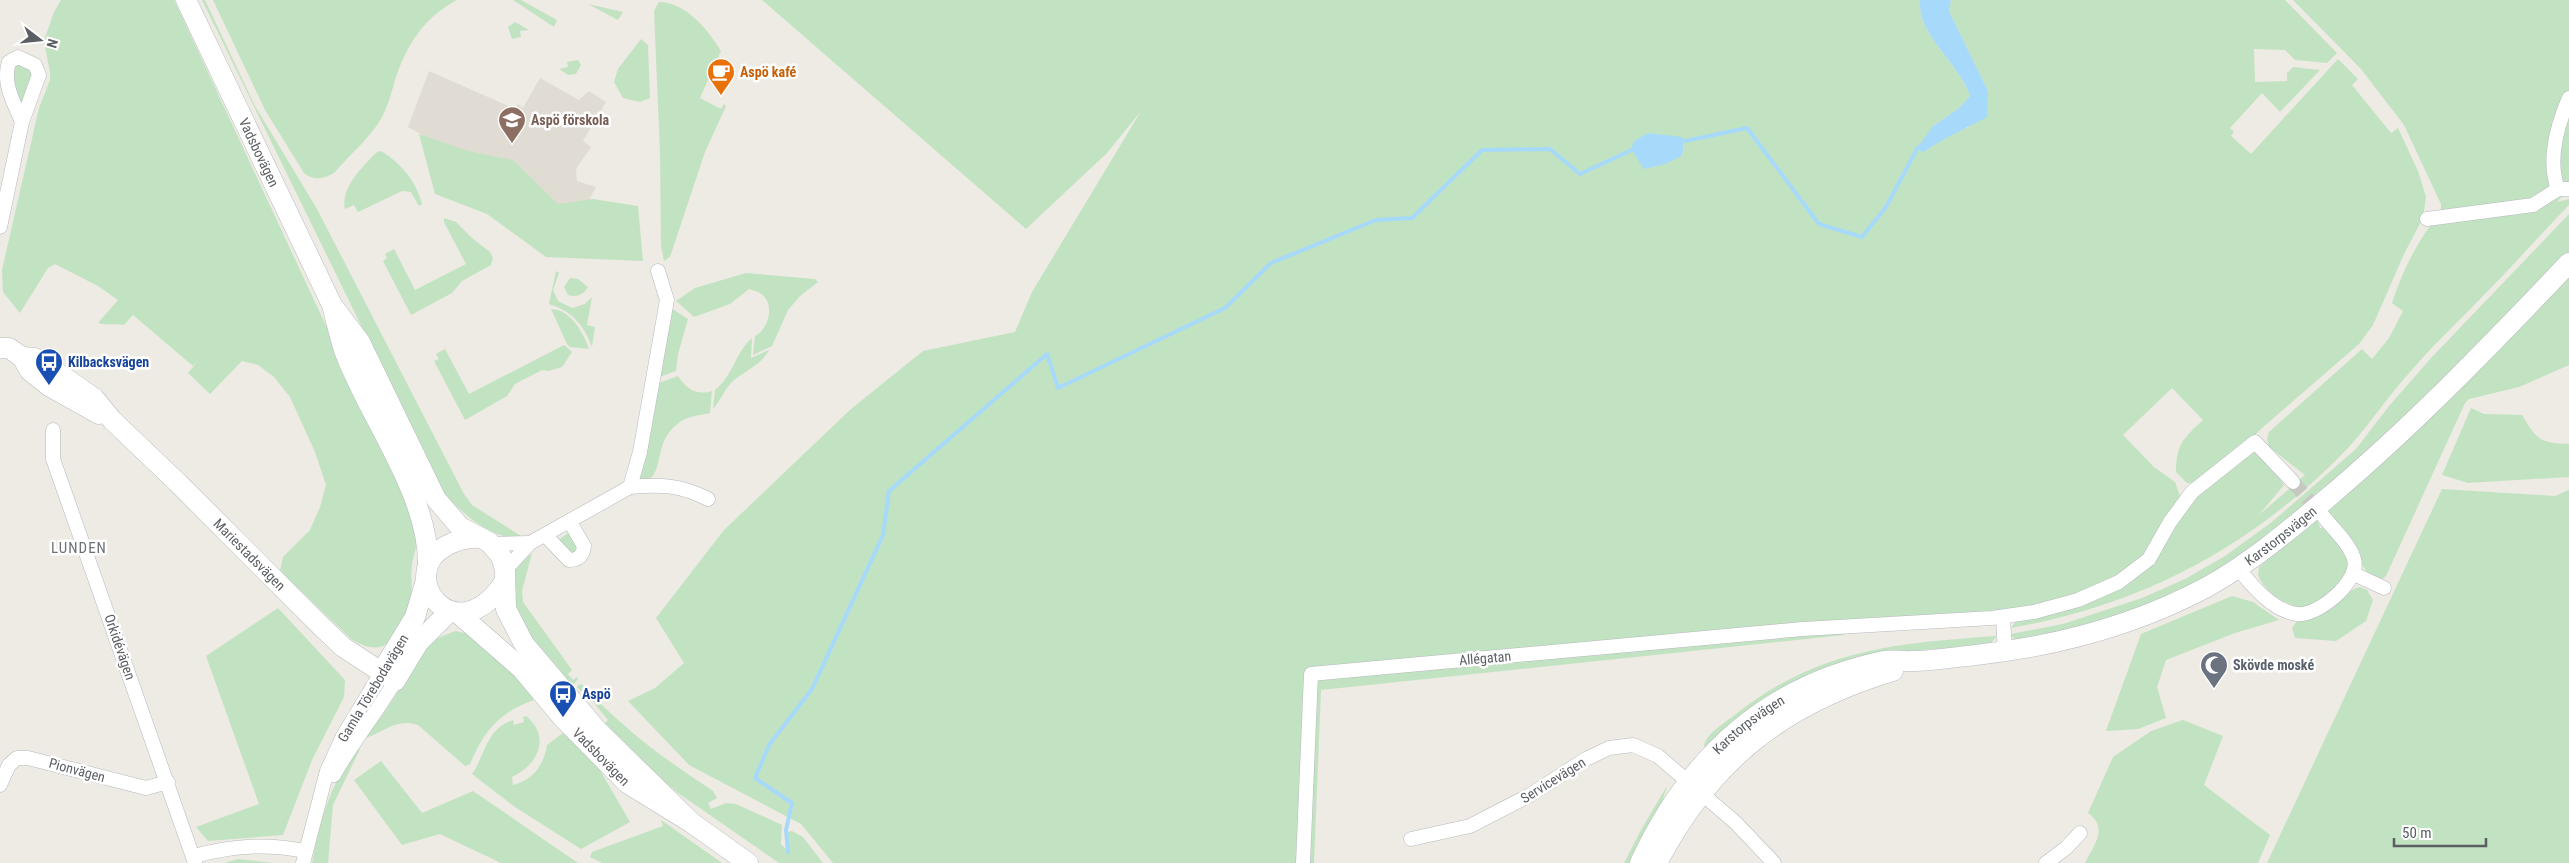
<svg xmlns="http://www.w3.org/2000/svg" width="2569" height="863" viewBox="0 0 2569 863" font-family="'Roboto Condensed',sans-serif">
<style>
.education{fill:#e0dcd4}
.green{fill:#c2e3c1;fill-rule:evenodd}
.water{fill:#a7d9fa}
.lines{fill:none;stroke-linecap:round;stroke-linejoin:round}
.stream{stroke:#a7d9fa;stroke-width:4}
.street-tunnel{stroke:#c8c8c3;stroke-width:14;stroke-dasharray:14 7;stroke-linecap:butt}
.street-casing{stroke:#b6b9bd;stroke-width:15}
.secondary-casing{stroke:#b7babf;stroke-width:21}
.street{stroke:#fff;stroke-width:14}
.secondary{stroke:#fff;stroke-width:20}
.labels{text-anchor:middle;stroke-width:5;stroke-linejoin:round;paint-order:stroke}
.food-label{font-size:14px;font-weight:bold;fill:#c56008;stroke:#fff;text-anchor:start}
.education-label{font-size:14px;font-weight:bold;fill:#785e54;stroke:#fff;text-anchor:start}
.street-label{font-size:14px;fill:#5b5f63;stroke:#fff}
.transit-label{font-size:14px;font-weight:bold;fill:#164399;stroke:#fff;text-anchor:start}
.worship-label{font-size:14px;font-weight:bold;fill:#5b616d;stroke:#fff;text-anchor:start}
.neighbourhood-label{font-size:15px;letter-spacing:1px;fill:#6c7175;stroke:#fff}
</style>
<rect width="100%" height="100%" fill="#edebe3"/>
<!-- education -->
<polygon class="education" points="429,71 515,109 518,104 523,108 540,78 579,100 589,91 606,102 583,141 591,147 576,169 577,181 596,187 578,221 408,127"/>
<!-- green -->
<g class="green">
<path d="M61,0h113l4,8 225,483c4,15 12,32 14,48 0,9 -4,17 -5,26 -2,14 2,29 -3,42 -10,32 -25,53 -58,32l-71,-68 3,-14 27,-27 10,-23 6,-22 -11,-33 -25,-55 -16,-20 -16,-12 -16,-4 -32,33 -22,-21 11,-13 -6,6 -60,-51 -9,10c-9,-2 -17,1 -26,-2l20,-23 -20,-14 -43,-22 -7,4 -28,45 -17,-21 -1,-22 37,-162 11,-28v-8l-6,-31 10,-29z"/>
<path d="M202,0h3l50,106 62,103 147,285 8,11 49,31c-26,8 -64,-27 -79,-45z"/>
<path d="M213,0h244c-33,17 -51,46 -62,80 -3,11 -6,22 -11,33 -10,22 -33,40 -49,59 -9,7 -22,9 -31,1l-39,-63z"/>
<polygon points="513,0 521,0 557,20 554,27"/>
<path d="M762,0h1158c-3,36 39,62 50,96l-11,12 -27,19 -10,26 20,-15 27,-11 19,-36 -39,-80 2,-11h334l52,53 -10,10 -32,-3 -10,-10 -31,-1 1,33 32,-1v-8l6,-6 27,3 -40,42 -18,-19 -32,35 4,4 -3,4 20,18 87,-95 20,20 -6,6 39,48 7,-5 20,43 8,26 -3,21 -19,36 -31,71 -14,19 -97,84 -40,39 -23,16h-12l-11,-11c0,-28 8,-34 27,-52l-31,-32 -49,47 31,32 21,15 5,14c-8,15 -23,49 -34,60 -52,48 -126,53 -193,58 -37,4 -73,7 -110,10l1,11 -523,55 -7,173h-481l-32,-39 -112,-59 -61,-64 27,-13 29,-25 -28,-45 68,-88 127,-121 72,-58 92,-19 17,-40 109,-181 -34,42 -81,76zM1649,133l35,8 -2,15 -29,11 -19,-26z"/>
<path d="M2293,0h276v189l-12,13 12,-3v6c-30,31 -58,63 -88,93 -24,25 -49,48 -71,74 -22,24 -40,52 -62,76 -93,97 -205,157 -337,180l8,-11 126,-49 44,-68 60,-48 14,2 21,31 -25,30 46,-40 -36,-28 -2,-8 2,-7 93,-83 10,10 17,-21 14,-27 -11,-8c9,-28 21,-53 38,-77l11,-2v-20l-37,-79 -43,-56z"/>
<path d="M659,2c27,0 49,28 62,49l-21,47 21,11 3,-5 2,2 -21,46 -35,105 -6,4 -3,-15 -1,-94 -6,-141z"/>
<polygon points="588,4 623,12 618,20"/>
<polygon points="515,22 529,30 520,31 521,37 512,39 508,27"/>
<polygon points="641,39 648,45 650,98 640,102 623,98 614,82 618,69"/>
<polygon points="578,60 581,65 576,74 568,75 559,69 568,67 567,62"/>
<path d="M20,63l13,9 -12,34c-5,-14 -17,-33 -1,-43z"/>
<polygon points="419,134 468,151 513,160 558,204 593,199 638,206 643,261 546,257 487,214 435,194"/>
<path d="M381,151c21,13 35,30 41,53l-3,2 -8,-14 -9,-1 -44,21 -4,-7 -9,4c-5,-21 18,-43 32,-57z"/>
<path d="M2569,214v38l-2,3c-77,79 -155,158 -239,230 -35,30 -70,61 -110,86 -61,37 -128,55 -198,70l-6,-2 -3,-5 52,-10 79,-26 43,-19 40,-23 47,-34 84,-73 33,-43 43,-49z"/>
<polygon points="444,218 456,222 472,238 490,252 493,258 491,265 462,281 452,293 411,315 383,261 387,258 385,254 394,249 415,290 466,264 444,222"/>
<path d="M556,271l3,2 -6,17 5,11 14,7 13,-4 7,-7 -5,28 8,2 -3,20c-8,-22 -20,-36 -43,-43z"/>
<path d="M746,273l69,6 3,3 -18,14 -12,14 -16,36 -19,9 2,-19c14,-7 21,-33 5,-43 -3,-2 -8,-3 -11,-4l-19,15 -36,13 -18,-16 19,-13z"/>
<path d="M2569,277v88l-50,22 -50,12 -4,4 -79,173 -5,4 -12,-5 -7,-10 -5,-12 -30,-38h8l-8,-2 -9,7 2,8h2v-6l30,40c-9,24 -28,36 -50,47 -18,-6 -36,-15 -44,-34l1,-8 34,-28z"/>
<path d="M570,278l8,1 10,8c-4,7 -11,11 -20,8l-4,-8z"/>
<polygon points="671,308 688,319 678,354 676,371 657,378"/>
<path d="M551,309c20,1 32,23 38,40l-19,-2 -3,-3z"/>
<path d="M752,338l-1,20 18,-8c-8,16 -26,21 -38,33 -7,8 -11,18 -18,26l2,-19c18,-14 20,-37 37,-52z"/>
<polygon points="564,345 572,352 562,367 548,371 542,370 515,384 507,396 465,420 434,361 439,359 436,354 445,349 469,394"/>
<path d="M678,376c8,13 19,20 34,15l-2,22c-9,2 -22,3 -30,9 -8,5 -16,16 -18,25 -4,11 -5,41 -23,31l17,-94z"/>
<path d="M2471,408l13,6 38,1c15,25 18,28 47,29v33l-101,6 -26,-8z"/>
<polygon points="2442,489 2555,496 2569,490 2569,863 2267,863"/>
<polygon points="571,531 579,548 572,554 557,541"/>
<polygon points="532,553 522,591 523,602 572,670 568,674 573,680 577,677 578,679 571,687 536,645 515,608 515,570 518,565"/>
<path d="M2360,587l7,3 6,10 -7,21 -30,20 -41,-3 -3,-10 6,-8c27,0 38,-27 62,-33z"/>
<polygon points="2232,596 2253,602 2279,620 2235,633 2166,660 2157,687 2166,718 2138,729 2106,731 2141,634"/>
<polygon points="278,608 345,680 344,697 312,760 283,835 208,841 196,827 259,804 206,656"/>
<path d="M455,631l15,3 42,35 22,31c-35,12 -50,31 -64,64l-5,2 -47,-41c-24,-8 -34,9 -57,14l21,-23 49,-75z"/>
<path d="M1997,636l-8,9 -79,6 -203,98 -3,-4c3,-12 22,-23 32,-31 82,-65 161,-71 261,-78z"/>
<path d="M580,684l3,1c42,46 79,72 130,106l4,7 -9,5 3,6 15,-6 10,1 46,21 -1,19 7,7v-19l4,-1 11,6 20,26h-44l-101,-70 -31,-26 -43,-43 4,-4 -24,-29 -2,1 -5,-5z"/>
<path d="M526,716c26,21 11,50 -14,61l1,8c20,-5 31,-20 34,-40l16,-12 30,25 37,64 -49,27 -66,-42 -43,-33c14,-20 14,-45 41,-54l1,5 10,-3 -1,-5z"/>
<path d="M2183,720l40,16 -19,49 66,50 -12,28h-173c9,-18 24,-35 3,-50l25,-56 38,-26z"/>
<path d="M360,749l-27,56 -5,58h-16c9,-46 17,-74 43,-113z"/>
<polygon points="381,761 422,813 473,791 578,863 501,863 440,834 402,845 354,780"/>
<polygon points="1667,786 1661,806 1631,863 1624,863 1641,830"/>
<polygon points="661,820 722,863 602,863 590,857 592,852 663,826"/>
<polygon points="238,859 274,863 224,863"/>
</g>
<!-- water -->
<g class="water">
<path d="M1920,0h31l-2,11 39,80 -1,26c-23,13 -43,20 -65,36l-4,-6 14,-20 27,-19 11,-12c-11,-34 -53,-60 -50,-96z"/>
<polygon points="1648,133 1682,137 1684,141 1682,156 1665,164 1644,169 1631,149 1634,141"/>
</g>
<g class="lines">
<!-- stream -->
<g class="stream">
<polyline points="1680,142 1747,128 1819,224 1862,237 1886,207 1918,147"/>
<polyline points="788,852 786,830 792,803 755,778 769,745 812,689 883,535 889,491 1047,354 1058,388 1225,308 1271,263 1376,220 1412,218 1482,150 1550,149 1580,174 1636,148"/>
</g>
<!-- street-tunnel -->
<polyline class="street-tunnel" points="2293,482 2320,513"/>
<!-- street casing -->
<g class="street-casing">
<g id="street">
<path d="M2558,189c-11,-29 -1,-63 11,-91"/>
<polyline points="2427,219 2533,205 2558,189 2569,189"/>
<path d="M0,227l22,-105 17,-47 -4,-10 -17,-8 -9,5c-7,21 5,41 13,60"/>
<polyline points="53,430 53,459 195,863"/>
<path d="M630,487c29,-3 51,-2 78,12"/>
<path d="M546,536l23,24c10,0 14,-5 15,-14l-14,-24"/>
<polyline points="491,544 530,543"/>
<path d="M2238,568c14,18 35,43 59,46 20,3 64,-33 57,-55 -4,-15 -21,-30 -31,-43"/>
<polyline points="505,570 530,543 630,487 640,452 667,300 658,271"/>
<polyline points="2354,574 2384,588"/>
<polyline points="2003,617 2005,652"/>
<path d="M334,775c18,-33 42,-61 61,-94"/>
<polyline points="0,785 9,765 17,758 28,758 146,788 168,782"/>
<polyline points="1411,839 1470,826 1530,795 1586,759 1609,748 1633,745 1658,756 1736,823 1774,863"/>
<path d="M194,856c38,-10 72,-13 111,-5"/>
<polyline points="303,863 327,771 343,736 381,673"/>
<polyline points="1303,863 1311,674 1803,629 1992,618 2034,612 2078,600 2119,582 2149,559 2170,522 2192,492 2255,442 2293,482"/>
<polyline points="2046,863 2066,848 2080,833"/>
</g>
</g>
<!-- secondary casing -->
<g class="secondary-casing">
<g id="secondary">
<path id="s1" d="M186,0l146,305c4,15 7,30 12,45 24,66 84,142 84,213"/>
<polyline points="332,305 360,342 436,499 460,527 489,542 501,556 505,570 506,609 524,644 597,730 692,823"/>
<polyline points="0,348 9,348 22,357 30,371 49,386 99,414"/>
<path id="s2" d="M22,357l12,1 14,8 46,32 18,22 65,62 146,146 20,19 52,34 23,-38 32,-32"/>
<path d="M480,538c-12,-1 -23,2 -34,8 -52,27 9,112 59,35"/>
<path id="s3" d="M459,614l63,55 41,49 64,65 65,40 56,40"/>
<polyline points="381,673 415,617 426,580"/>
<path id="s4" d="M1640,863c49,-106 128,-178 244,-202 9,-2 19,1 29,0 21,0 42,-4 63,-6 82,-9 158,-29 231,-68 43,-24 80,-55 117,-86 87,-73 166,-155 245,-238"/>
<path d="M1657,863c54,-103 126,-159 236,-192"/>
</g>
</g>
<!-- street -->
<use href="#street" class="street"/>
<!-- secondary -->
<use href="#secondary" class="secondary"/>
</g>
<!-- icons -->
<defs>
<g id="cafe-pin" transform="scale(1.4375)"><path d="M0 17L-7.5 6A9.5 9.5 0 1 1 7.5 6Z" fill="#e8710a" stroke="#fff"/><path d="M-5.5-4.5H6V0H3Q3 3.5 0 3.5H-2.5Q-5.5 3.5-5.5 0ZM3-3.2v2h1.7v-2ZM-6 4.5H4V6H-6Z" fill="#fff"/></g>
<g id="school-pin" transform="scale(1.4375)"><path d="M0 17L-7.5 6A9.5 9.5 0 1 1 7.5 6Z" fill="#8d6e63" stroke="#fff"/><path d="M0-5L7-2L0 1L-7-2ZM-4 1L0 2.5L4 1V4Q0 6-4 4Z" fill="#fff"/></g>
<g id="bus-pin" transform="scale(1.4375)"><path d="M0 17L-7.5 6A9.5 9.5 0 1 1 7.5 6Z" fill="#1a4fb4" stroke="#fff"/><path d="M-5-6H5V4H4V6H2V4H-2V6H-4V4H-5ZM-3.5-4V0h7V-4ZM-3.5 1.2v1.5H-2V1.2ZM2 1.2v1.5H3.5V1.2Z" fill="#fff"/></g>
<g id="mosque-pin" transform="scale(1.4375)"><path d="M0 17L-7.5 6A9.5 9.5 0 1 1 7.5 6Z" fill="#6b7280" stroke="#fff"/><path d="M3.5-4.9A6 6 0 1 0 3.5 4.9A5 5 0 1 1 3.5-4.9Z" fill="#fff"/></g>
</defs>
<g fill-rule="evenodd">
<use href="#cafe-pin" x="721" y="72"/>
<use href="#school-pin" x="512" y="120"/>
<use href="#bus-pin" x="49" y="362"/>
<use href="#mosque-pin" x="2214" y="665"/>
<use href="#bus-pin" x="563" y="694"/>
</g>
<g class="labels">
<!-- food labels -->
<g class="food-label">
<text x="740" y="77">Aspö kafé</text>
</g>
<!-- education labels -->
<g class="education-label">
<text x="531" y="125">Aspö förskola</text>
</g>
<!-- street labels -->
<g class="street-label">
<text dy="5" stroke="none"><textPath href="#s1" startOffset="169">Vadsbovägen</textPath></text>
<text dy="5" stroke="none"><textPath href="#s4" startOffset="754">Karstorpsvägen</textPath></text>
<text dy="5" stroke="none"><textPath href="#s2" startOffset="305">Mariestadsvägen</textPath></text>
<text transform="translate(120 647) rotate(71)" y="5">Orkidévägen</text>
<text transform="translate(1485 658) rotate(-5)" y="5">Allégatan</text>
<text transform="translate(373 688) rotate(-59)" y="5">Gamla Törebodavägen</text>
<text dy="5" stroke="none"><textPath href="#s4" startOffset="178">Karstorpsvägen</textPath></text>
<text dy="5" stroke="none"><textPath href="#s3" startOffset="202">Vadsbovägen</textPath></text>
<text transform="translate(77 770) rotate(15)" y="5">Pionvägen</text>
<text transform="translate(1553 780) rotate(-32)" y="5">Servicevägen</text>
</g>
<!-- transit labels -->
<g class="transit-label">
<text x="68" y="367">Kilbacksvägen</text>
<text x="582" y="699">Aspö</text>
</g>
<!-- worship labels -->
<g class="worship-label">
<text x="2233" y="670">Skövde moské</text>
</g>
<!-- neighbourhood labels -->
<g class="neighbourhood-label">
<text x="79" y="553">LUNDEN</text>
</g>
</g>
<!-- north arrow -->
<g transform="translate(40 40) rotate(106)" stroke="#ffffff" stroke-width="4" paint-order="stroke">
<path d="M0-4L9 19L0 12L-9 19Z" fill="#5b5f63"/>
<text y="-8" font-size="14" font-weight="bold" text-anchor="middle" fill="#5b5f63">N</text>
</g>
<!-- scale -->
<path d="M2394 838v8h92v-8" fill="none" stroke="#5b5f63" stroke-width="2.5"/>
<text x="2402" y="838" font-size="15" fill="#5b5f63" stroke="#ffffff" stroke-width="4" paint-order="stroke">50 m</text>
</svg>
